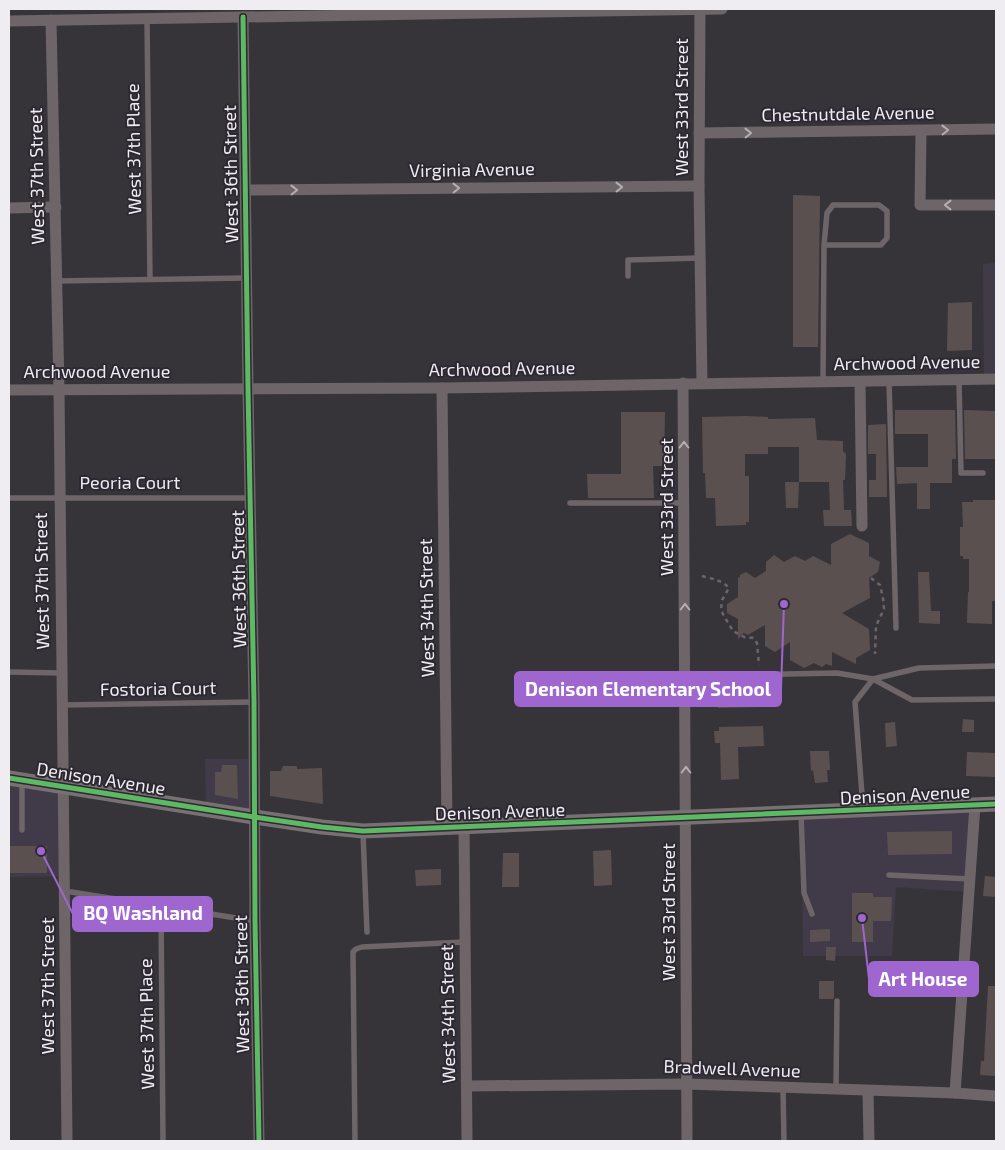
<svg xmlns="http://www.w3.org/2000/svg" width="1005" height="1150" viewBox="0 0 1005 1150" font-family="'Exo 2',sans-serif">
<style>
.built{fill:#413a48}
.building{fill:#5b5050}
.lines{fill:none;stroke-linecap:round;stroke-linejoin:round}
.path{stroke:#6b6568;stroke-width:2.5;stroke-dasharray:4 4;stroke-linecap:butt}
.lane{stroke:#6d6568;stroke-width:5.5}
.street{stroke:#6d6568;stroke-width:11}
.secondary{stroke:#797073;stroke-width:15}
.cycleway-casing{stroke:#2d2831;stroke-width:8}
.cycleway{stroke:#5cba63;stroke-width:5}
.oneway{stroke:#b4afb4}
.labels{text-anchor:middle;stroke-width:4;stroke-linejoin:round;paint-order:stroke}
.street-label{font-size:18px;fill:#efecf2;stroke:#2d2831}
.leader{fill:none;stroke:#9e66ce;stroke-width:2}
.callout-dot{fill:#9e66ce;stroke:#2d2831;stroke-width:2}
.callout{fill:#9e66ce;stroke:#9e66ce;stroke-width:2}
.callout-label{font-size:19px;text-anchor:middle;font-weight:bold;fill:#fff}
</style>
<rect width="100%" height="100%" fill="#373439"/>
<!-- built -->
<g class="built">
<polygon points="996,263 996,379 984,380 983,264"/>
<polygon points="205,759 255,759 254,817 206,810"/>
<polygon points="9,778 62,786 65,876 9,877"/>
<polygon points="975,805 969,892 896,887 892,956 803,956 801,813"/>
</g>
<!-- building -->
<g class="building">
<polygon points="793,195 820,196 818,347 793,347"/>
<polygon points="972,302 972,350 947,351 948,303"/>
<polygon points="895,410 955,410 956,459 952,459 952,483 930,483 930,509 917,509 917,483 897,484 896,467 928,467 928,434 895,434"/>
<polygon points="964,410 996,411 996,459 965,459"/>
<polygon points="621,412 665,412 664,466 653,466 654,498 588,498 587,474 621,474"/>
<polygon points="746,416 768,417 768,419 815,418 817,440 843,441 843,451 846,454 845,480 843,480 844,510 851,510 852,526 824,526 823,510 830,510 829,482 799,482 799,447 768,447 768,454 745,454 745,476 749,476 749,522 746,522 746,525 716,526 715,498 706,498 705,473 703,473 702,417"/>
<polygon points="886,424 887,497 869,497 869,480 876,480 876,454 868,454 868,425"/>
<polygon points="785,482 799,482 798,508 786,508"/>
<polygon points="973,500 995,500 995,601 992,601 992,624 967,623 968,592 969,592 969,559 963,559 963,556 960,556 960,527 963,527 962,502 973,502"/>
<polygon points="850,534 869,543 869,556 880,562 878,572 869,578 870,598 842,613 869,629 870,650 856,658 856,664 832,652 832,666 826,664 822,667 814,663 804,668 790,660 790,642 775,652 765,646 765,625 748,635 744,633 738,639 738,619 727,613 727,604 738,597 738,578 740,577 740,575 746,572 755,578 766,571 766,562 774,555 784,562 795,556 805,561 813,556 831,565 831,544"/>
<polygon points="918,572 929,572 931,611 940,611 940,624 919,623"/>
<polygon points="718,691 746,691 746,694 761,694 761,707 718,708 718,706 714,706 714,693 718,693"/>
<polygon points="963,719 974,720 974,732 962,732"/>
<polygon points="895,722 897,746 886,747 885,723"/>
<polygon points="763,726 764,746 738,747 739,779 721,780 720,743 715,743 714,731 719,731 719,727"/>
<polygon points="810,751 829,751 830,770 827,770 828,782 815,783 813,770 811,771"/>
<polygon points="967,752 996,753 996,777 966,776"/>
<polygon points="222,765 237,765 238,799 215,795 215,772 221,772"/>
<polygon points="283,766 297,766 297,769 322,768 323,804 270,796 270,771 281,771"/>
<polygon points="952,831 952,854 888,855 887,832"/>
<polygon points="10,846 47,846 47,873 9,873"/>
<polygon points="611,850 612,885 594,886 593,851"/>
<polygon points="503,853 519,853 519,887 502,887"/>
<polygon points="441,869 441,885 416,886 415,870"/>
<polygon points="985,876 996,877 996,897 983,896"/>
<polygon points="852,893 873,893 873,897 892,897 891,921 873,921 873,942 852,942"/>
<polygon points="830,929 830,941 810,942 810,930"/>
<polygon points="826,947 836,947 835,961 826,960"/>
<polygon points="819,981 834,981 834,997 833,999 819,999"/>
<polygon points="988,986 996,986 996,1076 980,1075 981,1061 984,1061"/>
</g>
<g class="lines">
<!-- path -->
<g class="path">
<path d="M702,576c10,3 20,4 27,12l-7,12 -1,10 3,6 9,15 11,6 9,1 4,5 2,22"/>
<polyline points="871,578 880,585 883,598 884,609 876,626 875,654"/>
</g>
<!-- lane -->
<g class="lane">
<polyline points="147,19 150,279"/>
<polyline points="628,276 628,260 700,258"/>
<polyline points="56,281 246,278"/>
<polyline points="959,380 961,473 983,473"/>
<polyline points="889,381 896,628"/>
<polyline points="823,382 824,245 827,213 833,205 879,205 887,211 887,238 881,245 824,245"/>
<polyline points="9,498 251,498"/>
<polyline points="570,503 684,503"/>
<polyline points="9,672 61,673"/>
<polyline points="685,676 837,673 873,679 912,700 996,699"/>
<polyline points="62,705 254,702"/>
<polyline points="22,782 22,830"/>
<polyline points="863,808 855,702 873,679 919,668 996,666"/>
<polyline points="801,813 804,893 812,914"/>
<polyline points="363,833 367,932"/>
<polyline points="889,875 970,879"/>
<polyline points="65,891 255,921"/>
<polyline points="161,907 163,1141"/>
<polyline points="783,1088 784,1141"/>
<polyline points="836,1090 837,1001"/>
<polyline points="355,1141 353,952 356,949 362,947 464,942"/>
</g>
<!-- street -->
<g class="street">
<polyline points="700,10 699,186 702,383"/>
<polyline points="243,17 248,389 254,702 255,921 259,1141"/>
<polyline points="51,20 59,389 67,1141"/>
<polyline points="9,21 722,9"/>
<polyline points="921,131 920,205 996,205"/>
<polyline points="699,133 996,129"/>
<polyline points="245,190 699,186"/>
<polyline points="9,208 56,207"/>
<polyline points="860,382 862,526"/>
<polyline points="683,383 687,1141"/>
<polyline points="442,388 447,828"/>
<polyline points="9,390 442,388 996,379"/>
<polyline points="464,827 467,1141"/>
<polyline points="467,1086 686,1084 955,1093 996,1096"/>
<polyline points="868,1091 869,1141"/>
<polyline points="955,1093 975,805"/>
</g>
<!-- secondary -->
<polyline class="secondary" points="9,778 254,817 322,827 363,831 996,804"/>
<!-- cycleway casing -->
<g class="cycleway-casing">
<g id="cycleway">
<polyline points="243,17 248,389 254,702 255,921 259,1141"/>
<polyline points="9,778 254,817 322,827 363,831 996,804"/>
</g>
</g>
<!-- cycleway -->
<use href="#cycleway" class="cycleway"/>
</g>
<!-- one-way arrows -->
<defs><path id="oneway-chevron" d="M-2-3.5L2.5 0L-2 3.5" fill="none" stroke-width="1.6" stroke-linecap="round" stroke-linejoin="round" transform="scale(1.25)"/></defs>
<g class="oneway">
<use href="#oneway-chevron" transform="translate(945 130) rotate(-1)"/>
<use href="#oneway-chevron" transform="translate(748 133) rotate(-1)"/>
<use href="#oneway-chevron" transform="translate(619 187) rotate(-1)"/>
<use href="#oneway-chevron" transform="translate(456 188) rotate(-1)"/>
<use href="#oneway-chevron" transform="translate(294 190) rotate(-1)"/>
<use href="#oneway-chevron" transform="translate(948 205) rotate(180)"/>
<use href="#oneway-chevron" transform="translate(684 445) rotate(-90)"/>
<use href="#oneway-chevron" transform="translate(685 607) rotate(-90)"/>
<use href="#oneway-chevron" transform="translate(686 770) rotate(-90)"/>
</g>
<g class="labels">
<!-- street labels -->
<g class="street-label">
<text transform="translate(682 107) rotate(-90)" y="6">West 33rd Street</text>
<text transform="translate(848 114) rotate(-1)" y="6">Chestnutdale Avenue</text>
<text transform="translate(134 149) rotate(-91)" y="6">West 37th Place</text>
<text transform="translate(472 170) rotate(-1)" y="6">Virginia Avenue</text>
<text transform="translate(231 174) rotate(-91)" y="6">West 36th Street</text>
<text transform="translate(37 176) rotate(-91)" y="6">West 37th Street</text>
<text transform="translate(907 363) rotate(-1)" y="6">Archwood Avenue</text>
<text transform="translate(502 369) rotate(-1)" y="6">Archwood Avenue</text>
<text x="97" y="378">Archwood Avenue</text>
<text x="130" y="489">Peoria Court</text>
<text transform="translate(667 507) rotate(-90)" y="6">West 33rd Street</text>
<text transform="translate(239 579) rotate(-91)" y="6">West 36th Street</text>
<text transform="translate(42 581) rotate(-91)" y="6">West 37th Street</text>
<text transform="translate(427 608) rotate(-91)" y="6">West 34th Street</text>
<text transform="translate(158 689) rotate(-1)" y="6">Fostoria Court</text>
<text transform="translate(101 779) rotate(9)" y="6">Denison Avenue</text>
<text transform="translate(905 795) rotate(-3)" y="6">Denison Avenue</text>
<text transform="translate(500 812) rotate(-2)" y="6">Denison Avenue</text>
<text transform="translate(669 912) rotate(-90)" y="6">West 33rd Street</text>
<text transform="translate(242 984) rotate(-91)" y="6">West 36th Street</text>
<text transform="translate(48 986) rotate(-90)" y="6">West 37th Street</text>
<text transform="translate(448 1014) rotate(-91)" y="6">West 34th Street</text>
<text transform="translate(147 1024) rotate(-91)" y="6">West 37th Place</text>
<text transform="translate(732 1069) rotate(2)" y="6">Bradwell Avenue</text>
</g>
</g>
<!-- callouts -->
<path class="leader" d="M784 604L781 689M41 851L73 914M862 918L869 979"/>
<g class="callout-dot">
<circle cx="784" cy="604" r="5"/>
<circle cx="41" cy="851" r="5"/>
<circle cx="862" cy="918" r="5"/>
</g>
<g class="callout">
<rect x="515" y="672" width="266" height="34" rx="5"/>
<rect x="73" y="897" width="139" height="34" rx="5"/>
<rect x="869" y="962" width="109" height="34" rx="5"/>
</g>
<g class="callout-label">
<text x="648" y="696">Denison Elementary School</text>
<text x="143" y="920">BQ Washland</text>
<text x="923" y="986">Art House</text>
</g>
<!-- border -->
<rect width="1005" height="1150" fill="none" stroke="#efecf2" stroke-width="20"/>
</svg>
